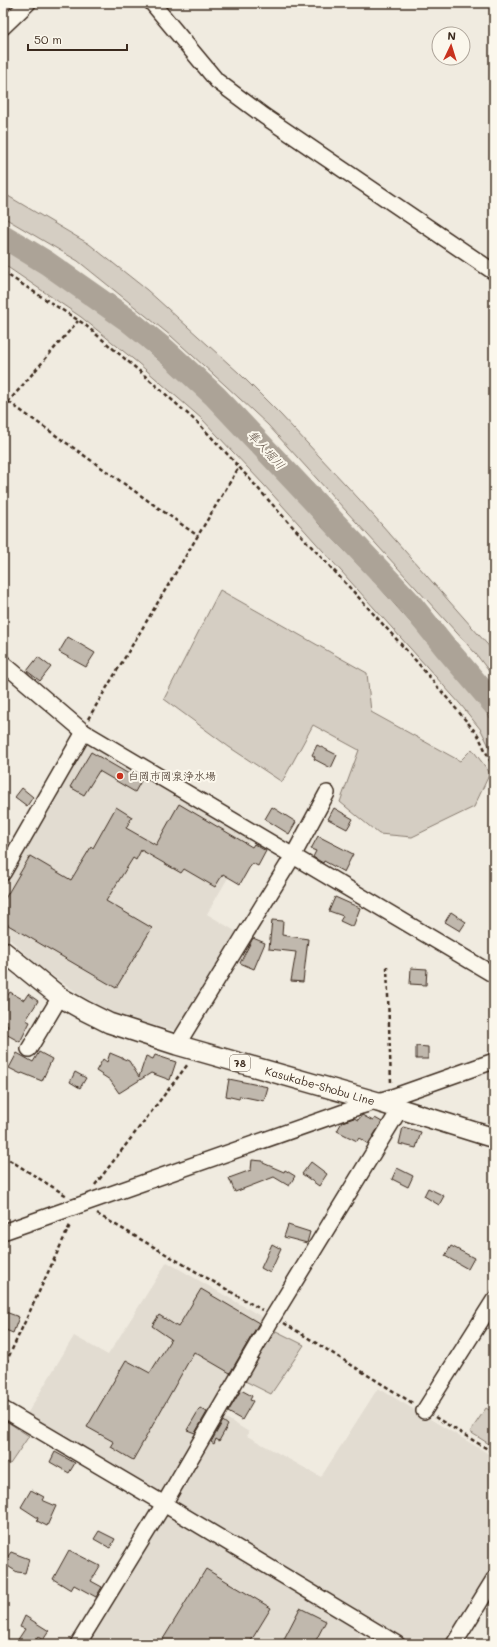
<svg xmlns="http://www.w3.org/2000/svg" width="497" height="1647" viewBox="0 0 497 1647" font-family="Mali,'Klee One',sans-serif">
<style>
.built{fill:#e2dcd1}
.green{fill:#d5cec3;stroke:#887c70}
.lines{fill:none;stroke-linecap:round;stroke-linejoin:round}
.river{stroke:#aca397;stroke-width:24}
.building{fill:#c0b8ad;stroke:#3b2a1e}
.minor-casing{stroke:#3b2a1e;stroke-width:18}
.major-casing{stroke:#3b2a1e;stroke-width:22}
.path{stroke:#3b2a1e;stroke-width:2.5;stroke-dasharray:4 3;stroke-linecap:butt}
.minor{stroke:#fbf7ec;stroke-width:15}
.major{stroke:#fbf7ec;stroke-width:19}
.poi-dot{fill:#c8321e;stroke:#fbf7ec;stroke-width:1.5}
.labels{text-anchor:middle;stroke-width:4;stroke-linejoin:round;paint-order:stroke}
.shield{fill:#fbf7ec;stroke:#75685c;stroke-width:1}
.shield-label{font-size:10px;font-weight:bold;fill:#3b2a1e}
.poi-label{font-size:11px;fill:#3b2a1e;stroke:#fbf7ec;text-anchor:start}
.street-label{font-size:11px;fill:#3b2a1e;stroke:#fbf7ec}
.water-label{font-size:12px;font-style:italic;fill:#635448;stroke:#fbf7ec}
</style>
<rect width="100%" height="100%" fill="#f0ebe0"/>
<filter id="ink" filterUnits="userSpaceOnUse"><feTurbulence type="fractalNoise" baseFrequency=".025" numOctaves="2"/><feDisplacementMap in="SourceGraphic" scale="8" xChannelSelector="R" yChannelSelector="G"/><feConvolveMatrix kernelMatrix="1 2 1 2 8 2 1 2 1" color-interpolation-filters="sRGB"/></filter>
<g filter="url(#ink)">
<!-- built -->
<g class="built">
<polygon points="91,742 251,838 207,914 240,934 180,1032 137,1021 111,1012 82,996 37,965 3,933 3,887 58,796 58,786 85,743"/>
<polygon points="167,1262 269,1321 213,1410 249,1432 247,1436 321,1477 378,1388 494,1457 494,1565 446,1644 408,1644 369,1620 355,1644 82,1644 169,1500 27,1414 74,1336 108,1355"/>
</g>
<!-- green -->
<g class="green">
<polygon points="3,193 89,244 147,290 239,373 281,415 359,499 494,652 494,678 476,654 268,425 225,385 171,336 78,261 3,217"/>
<polygon points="3,247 55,279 96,308 133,338 213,407 276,472 319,524 373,580 466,685 494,723 494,756 481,730 461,705 264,485 202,419 138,363 81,317 3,264"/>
<polygon points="220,590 367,673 371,712 460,761 472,749 490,773 474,807 412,837 379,834 340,802 359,750 313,725 282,782 229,747 164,699"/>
<polygon points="276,1331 304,1345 271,1394 243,1380"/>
<polygon points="486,1408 494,1413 494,1447 470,1432"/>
<polygon points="3,1419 29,1436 10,1464 3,1460"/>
</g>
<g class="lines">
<!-- river -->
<polyline class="river" points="3,236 47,263 128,320 165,350 215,396 409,602 446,648 494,704"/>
</g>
<!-- building -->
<g class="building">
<polygon points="68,637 95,653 86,667 59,652"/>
<polygon points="38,657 51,667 40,681 27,671"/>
<polygon points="317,745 337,755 331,768 314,759 315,757 312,755"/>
<polygon points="91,752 141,781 135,792 99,771 84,795 70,787"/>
<polygon points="22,788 33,797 27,806 15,797"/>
<polygon points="179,804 252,847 254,844 266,851 258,866 252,863 240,884 223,874 215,887 184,869 181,873 141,850 136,860 133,858 106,901 152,928 116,988 3,922 3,902 30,856 71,880 91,847 93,848 116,807 132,817 126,828 156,845"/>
<polygon points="272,807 296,822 289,834 265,819"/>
<polygon points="334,808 353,819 347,829 328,819"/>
<polygon points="318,836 353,854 344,872 324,861 323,863 313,857 316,851 311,849"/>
<polygon points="335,897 360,908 353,927 340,921 343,916 329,911"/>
<polygon points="451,912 466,922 460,931 445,922"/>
<polygon points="272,920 283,921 282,935 308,939 303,982 291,981 296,952 269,949"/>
<polygon points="253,938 265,943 254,969 240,963"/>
<polygon points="411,968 427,969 426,985 410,984"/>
<polygon points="10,992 24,1000 28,994 38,1001 26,1020 30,1022 20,1042 4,1033 8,1026 3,1023 3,1002"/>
<polygon points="416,1046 428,1047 428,1059 416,1059"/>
<polygon points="39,1052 52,1059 42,1081 22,1073 21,1074 9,1068 17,1053 33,1062"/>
<polygon points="110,1053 129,1061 139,1077 146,1056 153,1059 155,1055 176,1062 170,1080 151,1073 119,1093 110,1080 96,1071 103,1059 107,1062"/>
<polygon points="75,1072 86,1078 80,1088 70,1082"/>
<polygon points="229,1079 268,1087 264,1101 240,1096 239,1099 226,1096"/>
<polygon points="362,1115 373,1121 375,1118 382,1122 368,1144 359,1138 357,1141 337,1131 342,1122 354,1118 358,1120"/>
<polygon points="403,1127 421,1132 416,1148 399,1144"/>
<polygon points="252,1160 263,1161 263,1163 284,1172 285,1170 295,1176 289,1186 274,1177 235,1192 229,1178 251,1170"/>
<polygon points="311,1162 327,1174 319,1186 302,1174"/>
<polygon points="397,1168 413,1176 408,1187 392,1179"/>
<polygon points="428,1188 444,1196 439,1205 424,1196"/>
<polygon points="288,1225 310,1232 307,1243 284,1237"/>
<polygon points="272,1244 281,1249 270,1273 261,1268"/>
<polygon points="451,1246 474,1258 468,1269 445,1256"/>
<polygon points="201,1289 259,1323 230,1373 194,1352 133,1460 111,1447 114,1442 87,1427 126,1360 150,1373 171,1339 152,1326 159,1315 178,1327"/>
<polygon points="3,1311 19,1317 13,1333 3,1329"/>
<polygon points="241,1390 252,1396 250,1400 253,1401 242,1420 228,1412"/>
<polygon points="200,1408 207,1412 195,1433 187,1430"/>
<polygon points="223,1421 228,1425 219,1441 216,1439 214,1444 211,1442"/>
<polygon points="55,1452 75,1463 69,1473 50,1462"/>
<polygon points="31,1490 44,1497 42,1500 56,1506 47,1526 37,1521 38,1518 21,1507"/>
<polygon points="99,1531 115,1539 110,1548 94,1539"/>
<polygon points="69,1550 100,1566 91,1581 102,1587 96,1597 74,1585 71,1590 53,1579"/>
<polygon points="11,1552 29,1559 25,1573 17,1572 3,1563"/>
<polygon points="206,1569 271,1608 249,1644 160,1644"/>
<polygon points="300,1608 326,1621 314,1644 295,1644 284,1639"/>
<polygon points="25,1616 49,1631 43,1640 38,1637 33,1644 15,1644 25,1629 20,1627"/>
</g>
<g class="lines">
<!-- minor casing -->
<g class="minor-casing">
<g id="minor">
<polyline points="152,3 217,81 264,116 494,272"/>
<polyline points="3,27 28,3"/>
<polyline points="3,663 84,732 494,975"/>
<polyline points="3,873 84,732"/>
<polyline points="177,1045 293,856 327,793"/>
<polyline points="29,1049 60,997"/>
<polyline points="3,1232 361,1106 392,1097 494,1061"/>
<polyline points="3,1409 164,1504 397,1644"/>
<polyline points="424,1411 494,1300"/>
<polyline points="78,1644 164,1504 273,1317 400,1109"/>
<polyline points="454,1644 494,1579"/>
</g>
</g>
<!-- major casing -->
<g class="major-casing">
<polyline id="major" points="3,951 60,997 85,1011 109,1023 177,1045 378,1102 494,1138"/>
</g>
<!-- path -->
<g class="path">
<polyline points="3,272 84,324 144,375 199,424 230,457 280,513 351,589 417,662 478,735 494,769"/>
<polyline points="3,398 198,536"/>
<polyline points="3,408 78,321"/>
<polyline points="88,719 239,467"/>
<polyline points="387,966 391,1083"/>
<polyline points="3,1156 67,1196"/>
<polyline points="95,1185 188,1064"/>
<polyline points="97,1214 262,1310"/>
<polyline points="284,1323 414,1404"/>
<polyline points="3,1369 71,1223"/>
<polyline points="435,1417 494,1453"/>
</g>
<!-- minor -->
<use href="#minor" class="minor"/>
<!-- major -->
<use href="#major" class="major"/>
</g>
</g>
<!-- markers -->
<circle class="poi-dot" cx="120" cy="776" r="4"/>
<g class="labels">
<!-- shield labels -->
<rect class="shield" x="230" y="1055" width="20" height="16" rx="3"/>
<g class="shield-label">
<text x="240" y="1067">78</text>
</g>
<!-- poi labels -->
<g class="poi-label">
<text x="128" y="780">白岡市岡泉浄水場</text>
</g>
<!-- street labels -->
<g class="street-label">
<text transform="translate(320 1086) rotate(16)" y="4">Kasukabe-Shobu Line</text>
</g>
<!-- water labels -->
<g class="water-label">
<text transform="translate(266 450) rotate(47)" y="4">隼人堀川</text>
</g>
</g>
<!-- margin -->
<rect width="497" height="1647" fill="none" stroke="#fbf7ec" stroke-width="16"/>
<rect x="8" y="8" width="481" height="1631" fill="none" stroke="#3b2a1e" stroke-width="1.5" filter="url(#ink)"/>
<!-- north arrow -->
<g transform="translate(451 46) rotate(4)"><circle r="19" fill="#fbf7ec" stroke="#aea59a"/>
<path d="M0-3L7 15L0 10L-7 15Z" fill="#c8321e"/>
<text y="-6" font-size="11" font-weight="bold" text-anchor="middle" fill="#3b2a1e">N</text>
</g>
<!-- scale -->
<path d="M28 44v6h99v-6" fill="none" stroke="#3b2a1e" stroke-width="2"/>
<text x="34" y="44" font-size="12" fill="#3b2a1e" stroke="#fbf7ec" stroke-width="3" paint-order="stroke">50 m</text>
</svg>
